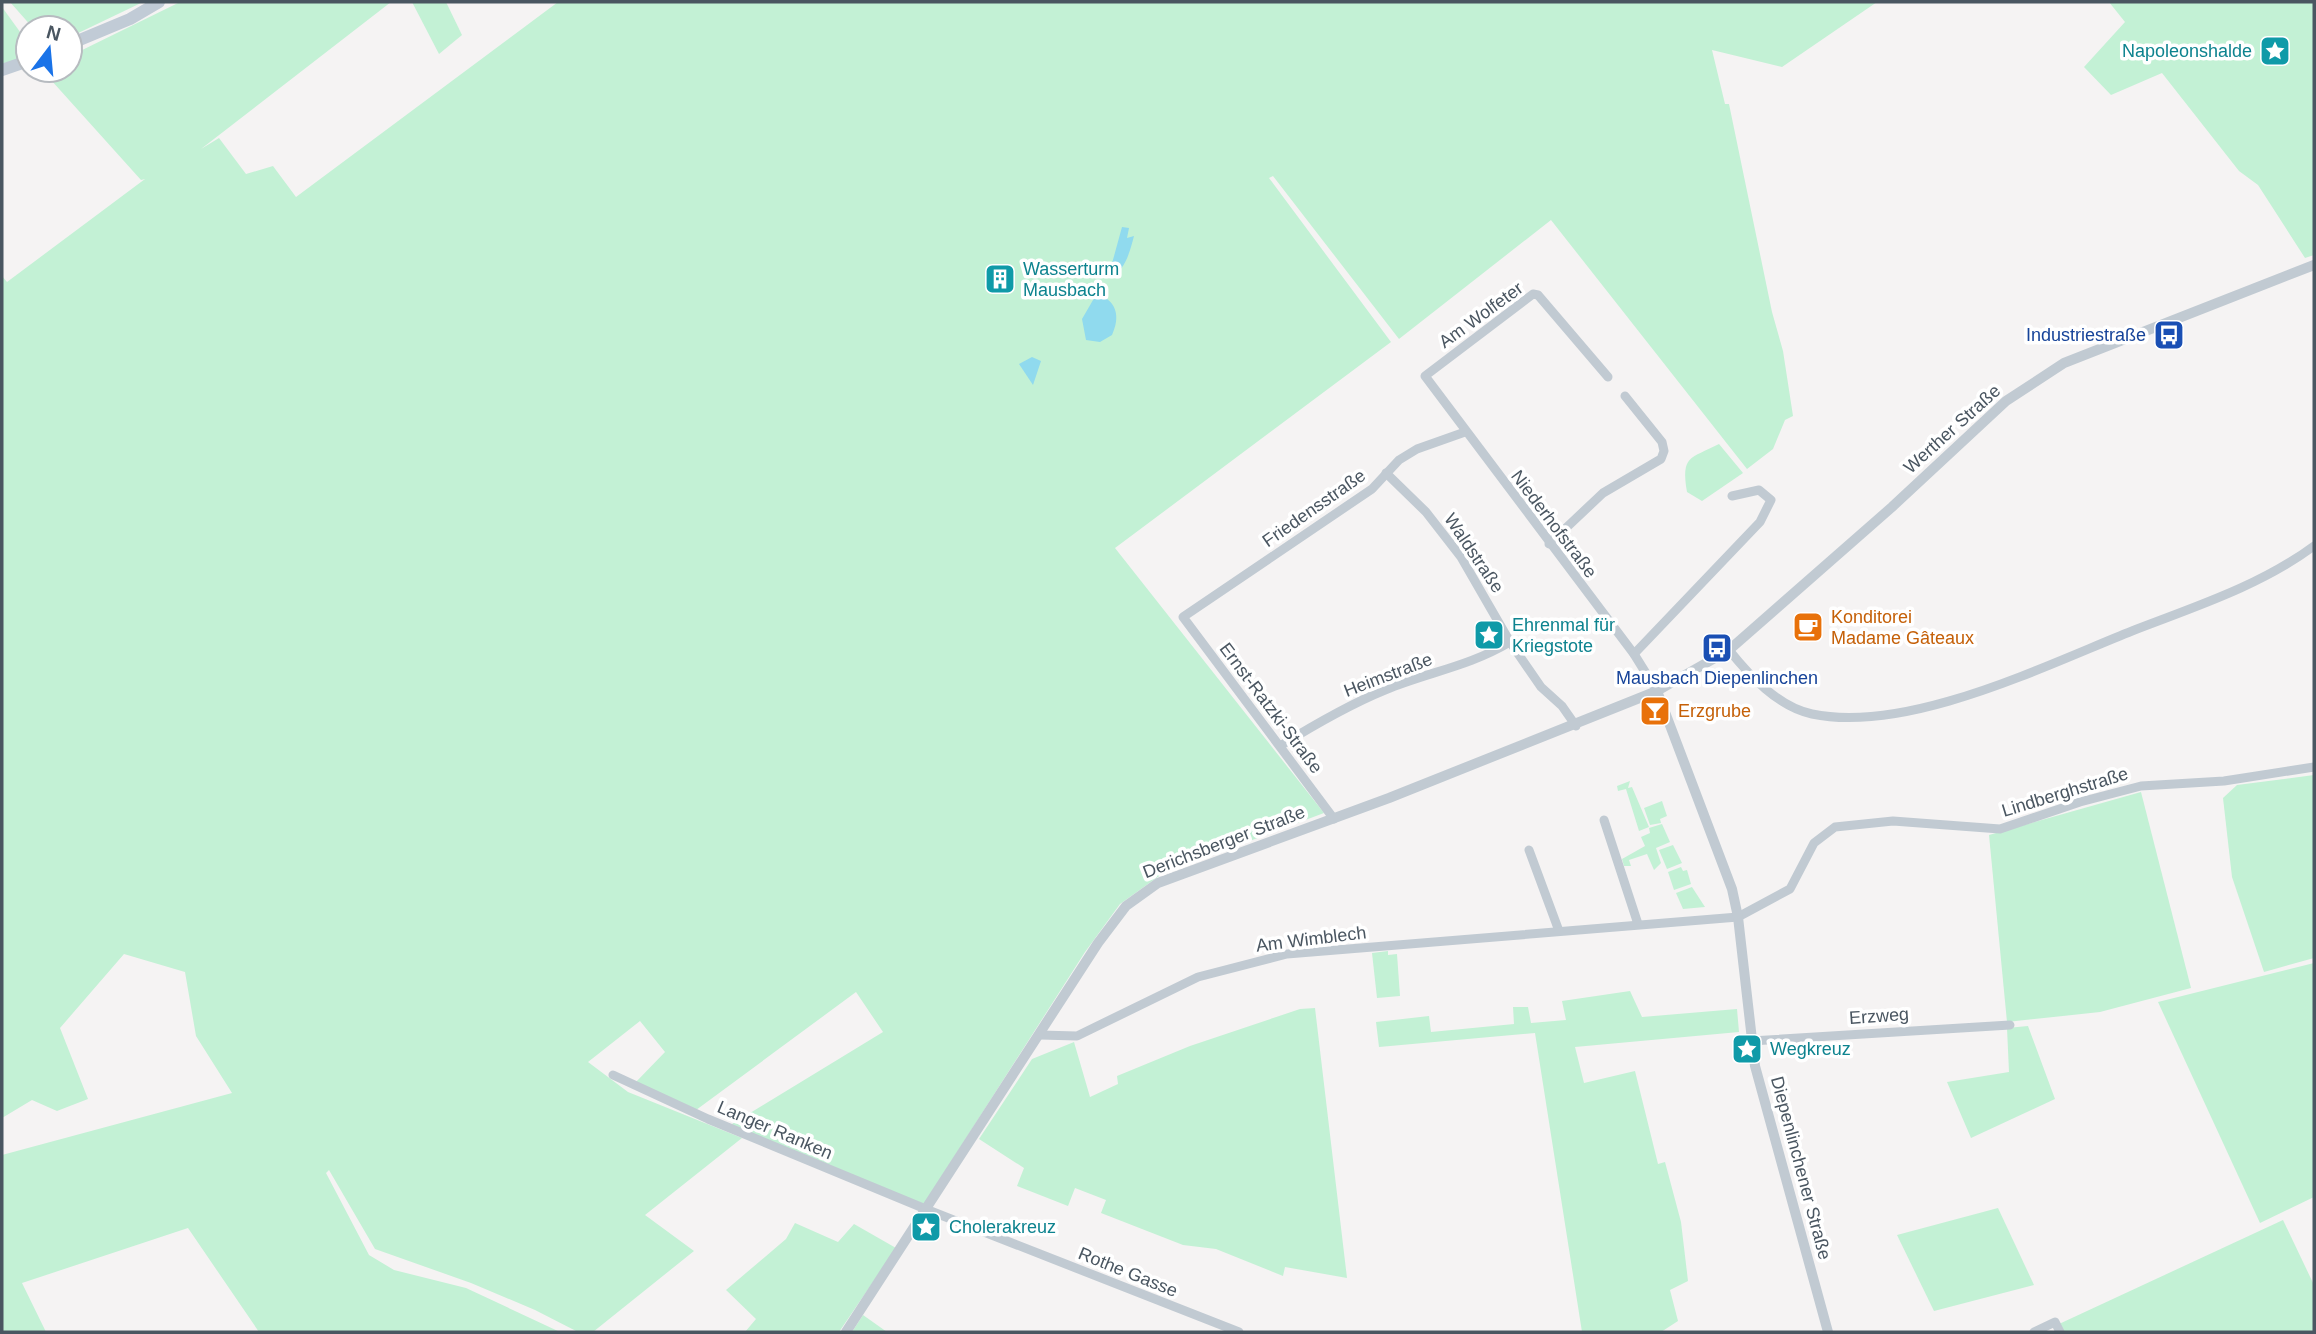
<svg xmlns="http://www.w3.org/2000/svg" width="2316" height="1334" viewBox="0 0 2316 1334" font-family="Helvetica,sans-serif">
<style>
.green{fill:#c3f1d5}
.water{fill:#90daee}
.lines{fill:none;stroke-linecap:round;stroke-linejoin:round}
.minor{stroke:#c1cad2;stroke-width:9}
.tertiary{stroke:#c1cad2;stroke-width:10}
.secondary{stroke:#c1cbd6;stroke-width:12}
.labels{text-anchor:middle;stroke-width:7;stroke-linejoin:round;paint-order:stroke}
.culture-label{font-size:18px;fill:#0d838f;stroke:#fff;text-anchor:start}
.street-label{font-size:18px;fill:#4a5661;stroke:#fff}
.transit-label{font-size:18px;fill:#164399;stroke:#fff;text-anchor:end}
.food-label{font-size:18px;fill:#c56008;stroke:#fff;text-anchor:start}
</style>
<rect width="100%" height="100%" fill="#f5f3f3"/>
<!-- green -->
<g class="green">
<polygon points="10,2 143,2 70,37 70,28 33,28"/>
<polygon points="180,2 391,2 201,149 219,138 246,174 273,166 296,197 558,2 1877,2 1782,67 1712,50 1725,104 1729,104 1772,312 1783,351 1793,416 1785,420 1773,449 1747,469 1551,220 1399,339 1273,176 1269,178 1391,342 1115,548 1324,813 1162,874 1120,904 1085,952 924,1204 727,1127 883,1032 856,992 692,1113 635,1083 665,1052 640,1021 588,1062 628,1092 742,1138 645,1215 694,1251 593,1332 578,1332 535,1310 471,1283 375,1249 329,1170 326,1173 369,1255 394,1270 466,1288 560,1332 259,1332 188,1228 22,1283 46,1332 2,1332 2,1155 232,1093 196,1036 185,972 124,954 60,1028 88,1099 57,1111 32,1100 2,1118 2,276 7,282 145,179 141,180 42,70 70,70 70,56"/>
<polygon points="412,2 446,2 462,35 439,54"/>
<polygon points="2109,2 2314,2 2314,255 2305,258 2258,185 2239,171 2162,73 2111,95 2084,67 2125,22"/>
<polygon points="2,7 28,43 28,56 2,64"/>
<path d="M1719,444l24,29 -41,28 -15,-9c-6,-37 3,-33 32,-48z"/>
<polygon points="2314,775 2314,958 2264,972 2232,877 2223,798 2237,785"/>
<polygon points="1630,781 1628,788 1632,787 1649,827 1639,831 1626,789 1618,791 1617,786"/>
<polygon points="2141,792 2191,988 2100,1012 2007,1022 1989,835"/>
<polygon points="1662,801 1667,816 1660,819 1661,823 1650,825 1644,808"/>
<polygon points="1662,824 1670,842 1656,848 1661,863 1654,870 1647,854 1629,860 1631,866 1624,866 1622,859 1645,846 1641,837 1650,833 1649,828"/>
<polygon points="1673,845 1682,863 1667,869 1659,850"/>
<polygon points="1681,867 1683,871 1687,870 1691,884 1674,890 1668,872"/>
<polygon points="1692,887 1705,907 1683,909 1676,893"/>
<polygon points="1388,951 1388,955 1397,954 1400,996 1377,998 1372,953"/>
<polygon points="2314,963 2314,1197 2260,1223 2158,1002"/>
<polygon points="1630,991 1642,1017 1737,1009 1739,1032 1575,1047 1584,1083 1635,1071 1658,1164 1665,1162 1681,1222 1688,1281 1670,1290 1678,1321 1661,1332 1582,1332 1535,1033 1379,1047 1376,1022 1429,1016 1431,1032 1514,1024 1513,1007 1528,1007 1531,1023 1566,1020 1562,1001"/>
<polygon points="1315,1008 1347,1278 1285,1267 1283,1276 1216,1249 1183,1245 1101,1213 1106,1200 1075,1188 1068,1206 1017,1186 1024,1168 979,1139 1032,1059 1074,1042 1090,1097 1118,1084 1117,1076 1190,1046 1300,1009"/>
<polygon points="2028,1026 2055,1099 1971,1138 1947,1082 2009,1072 2007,1028"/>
<polygon points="1998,1208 2034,1285 1934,1311 1897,1235"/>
<polygon points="2283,1220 2314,1285 2314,1332 2063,1332 2059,1324"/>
<polygon points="795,1223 838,1242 854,1224 896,1248 839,1332 745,1332 756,1319 726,1290 786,1239"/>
<polygon points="863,1315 887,1332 852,1332"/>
</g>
<!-- water -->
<g class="water">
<path d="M1122,227l7,1 -2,10 7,-2c-4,15 -9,37 -26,42z"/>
<path d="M1100,288l7,3v8c12,9 11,23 5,36l-12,7 -14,-2 -4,-21z"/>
<polygon points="1032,357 1041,361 1033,385 1019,364"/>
</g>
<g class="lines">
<!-- minor -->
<g class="minor">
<polyline points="1608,377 1538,295 1533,294 1425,376 1634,654 1657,691"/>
<polyline points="1386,473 1426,512 1461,557 1510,642 1541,687 1562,706 1576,726"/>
<polyline points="1549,544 1603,493 1661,459 1664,451 1662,442 1625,396"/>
<path d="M1729,650c20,25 49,57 83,64 95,20 232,-48 320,-83 62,-24 128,-45 182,-85"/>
<polyline points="1634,654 1760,522 1771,500 1759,490 1732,496"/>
<path d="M1280,746c34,-21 68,-41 105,-56 43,-18 83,-23 125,-48"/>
<polyline points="1334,819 1183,617 1372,489 1399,460 1417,449 1465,432"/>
<polyline points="1604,820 1638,924"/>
<polyline points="1529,850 1559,931"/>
<polyline points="1040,1035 1077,1036 1198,977 1287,954 1738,917 1790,889 1814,843 1835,827 1893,821 2000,829 2080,802 2141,786 2224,781 2314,767"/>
<polyline points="1751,1041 2010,1025"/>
<polyline points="613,1075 708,1119 928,1210 1239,1332"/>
<polyline points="2034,1332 2055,1322 2060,1332"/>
</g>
<!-- tertiary -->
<g class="tertiary">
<polyline points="1657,691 1732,889 1738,917 1755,1066 1828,1332"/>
<polyline points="846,1332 1098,943 1126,906 1158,883 1389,798 1657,691 1729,650 1892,507 2006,401 2064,363 2314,265"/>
</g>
<!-- secondary -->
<g class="secondary">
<polyline points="70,44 130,19 159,2"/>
<polyline points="2,70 28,61"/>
</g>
</g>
<!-- icons -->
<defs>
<g id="sight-square" transform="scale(1.575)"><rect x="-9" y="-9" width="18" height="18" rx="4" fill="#0f9aa8" stroke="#fff"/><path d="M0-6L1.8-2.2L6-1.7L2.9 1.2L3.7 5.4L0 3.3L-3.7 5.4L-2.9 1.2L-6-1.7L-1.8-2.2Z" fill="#fff"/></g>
<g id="building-square" transform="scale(1.575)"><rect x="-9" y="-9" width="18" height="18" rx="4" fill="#0f9aa8" stroke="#fff"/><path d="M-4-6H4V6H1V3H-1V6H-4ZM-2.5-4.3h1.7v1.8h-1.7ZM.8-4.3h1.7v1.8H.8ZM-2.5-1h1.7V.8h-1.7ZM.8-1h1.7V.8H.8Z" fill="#fff"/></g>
<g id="bus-square" transform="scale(1.575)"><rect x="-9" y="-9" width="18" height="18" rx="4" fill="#1a4fb4" stroke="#fff"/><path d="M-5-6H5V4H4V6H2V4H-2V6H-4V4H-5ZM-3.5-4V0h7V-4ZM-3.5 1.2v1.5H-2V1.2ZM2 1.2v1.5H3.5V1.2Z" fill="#fff"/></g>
<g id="cafe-square" transform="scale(1.575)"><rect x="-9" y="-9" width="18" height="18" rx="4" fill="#e8710a" stroke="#fff"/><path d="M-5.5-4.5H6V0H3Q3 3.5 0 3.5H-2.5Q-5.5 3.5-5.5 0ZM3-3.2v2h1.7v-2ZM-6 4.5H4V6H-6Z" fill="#fff"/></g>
<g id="bar-square" transform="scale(1.575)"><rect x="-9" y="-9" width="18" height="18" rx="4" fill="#e8710a" stroke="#fff"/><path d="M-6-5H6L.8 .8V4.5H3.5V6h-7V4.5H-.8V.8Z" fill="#fff"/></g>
</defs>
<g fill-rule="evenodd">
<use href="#sight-square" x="2275" y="51"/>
<use href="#building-square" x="1000" y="279"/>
<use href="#bus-square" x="2169" y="335"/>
<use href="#cafe-square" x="1808" y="627"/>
<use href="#sight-square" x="1489" y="635"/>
<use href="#bus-square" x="1717" y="648"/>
<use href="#bar-square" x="1655" y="711"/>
<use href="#sight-square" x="1747" y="1049"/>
<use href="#sight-square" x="926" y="1227"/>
</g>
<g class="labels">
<!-- culture labels -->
<g class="culture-label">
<text x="2252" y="57" text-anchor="end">Napoleonshalde</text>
<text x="1023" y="275">Wasserturm<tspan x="1023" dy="21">Mausbach</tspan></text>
<text x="1512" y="631">Ehrenmal für<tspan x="1512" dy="21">Kriegstote</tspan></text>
<text x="1770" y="1055">Wegkreuz</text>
<text x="949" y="1233">Cholerakreuz</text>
</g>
<!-- street labels -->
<g class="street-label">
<text transform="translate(1481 315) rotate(-36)" y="6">Am Wolfeter</text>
<text transform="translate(1952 429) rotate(-42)" y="6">Werther Straße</text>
<text transform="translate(1314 508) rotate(-35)" y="6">Friedensstraße</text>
<text transform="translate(1554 524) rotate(53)" y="6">Niederhofstraße</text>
<text transform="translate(1474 553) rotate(56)" y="6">Waldstraße</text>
<text transform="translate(1388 675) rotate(-21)" y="6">Heimstraße</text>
<text transform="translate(1271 708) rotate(53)" y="6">Ernst-Ratzki-Straße</text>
<text transform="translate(2065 792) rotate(-17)" y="6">Lindberghstraße</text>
<text transform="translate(1224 842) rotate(-21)" y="6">Derichsberger Straße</text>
<text transform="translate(1311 939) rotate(-7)" y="6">Am Wimblech</text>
<text transform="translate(1879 1016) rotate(-4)" y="6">Erzweg</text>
<text transform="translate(775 1130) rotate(23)" y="6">Langer Ranken</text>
<text transform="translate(1801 1168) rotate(75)" y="6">Diepenlinchener Straße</text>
<text transform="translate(1128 1272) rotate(22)" y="6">Rothe Gasse</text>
</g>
<!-- transit labels -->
<g class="transit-label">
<text x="2146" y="341">Industriestraße</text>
<text x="1717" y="684" text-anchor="middle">Mausbach Diepenlinchen</text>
</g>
<!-- food labels -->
<g class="food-label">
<text x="1831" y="623">Konditorei<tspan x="1831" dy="21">Madame Gâteaux</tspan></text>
<text x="1678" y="717">Erzgrube</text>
</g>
</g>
<!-- border -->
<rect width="2316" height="1334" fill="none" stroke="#4a5661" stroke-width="7"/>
<!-- north arrow -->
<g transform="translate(49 49) rotate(16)"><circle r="33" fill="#ffffff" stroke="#b7bbc0" stroke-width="2"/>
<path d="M0-5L12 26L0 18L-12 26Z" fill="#1a73e8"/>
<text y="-10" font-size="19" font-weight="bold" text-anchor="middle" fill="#4a5661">N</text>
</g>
</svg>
